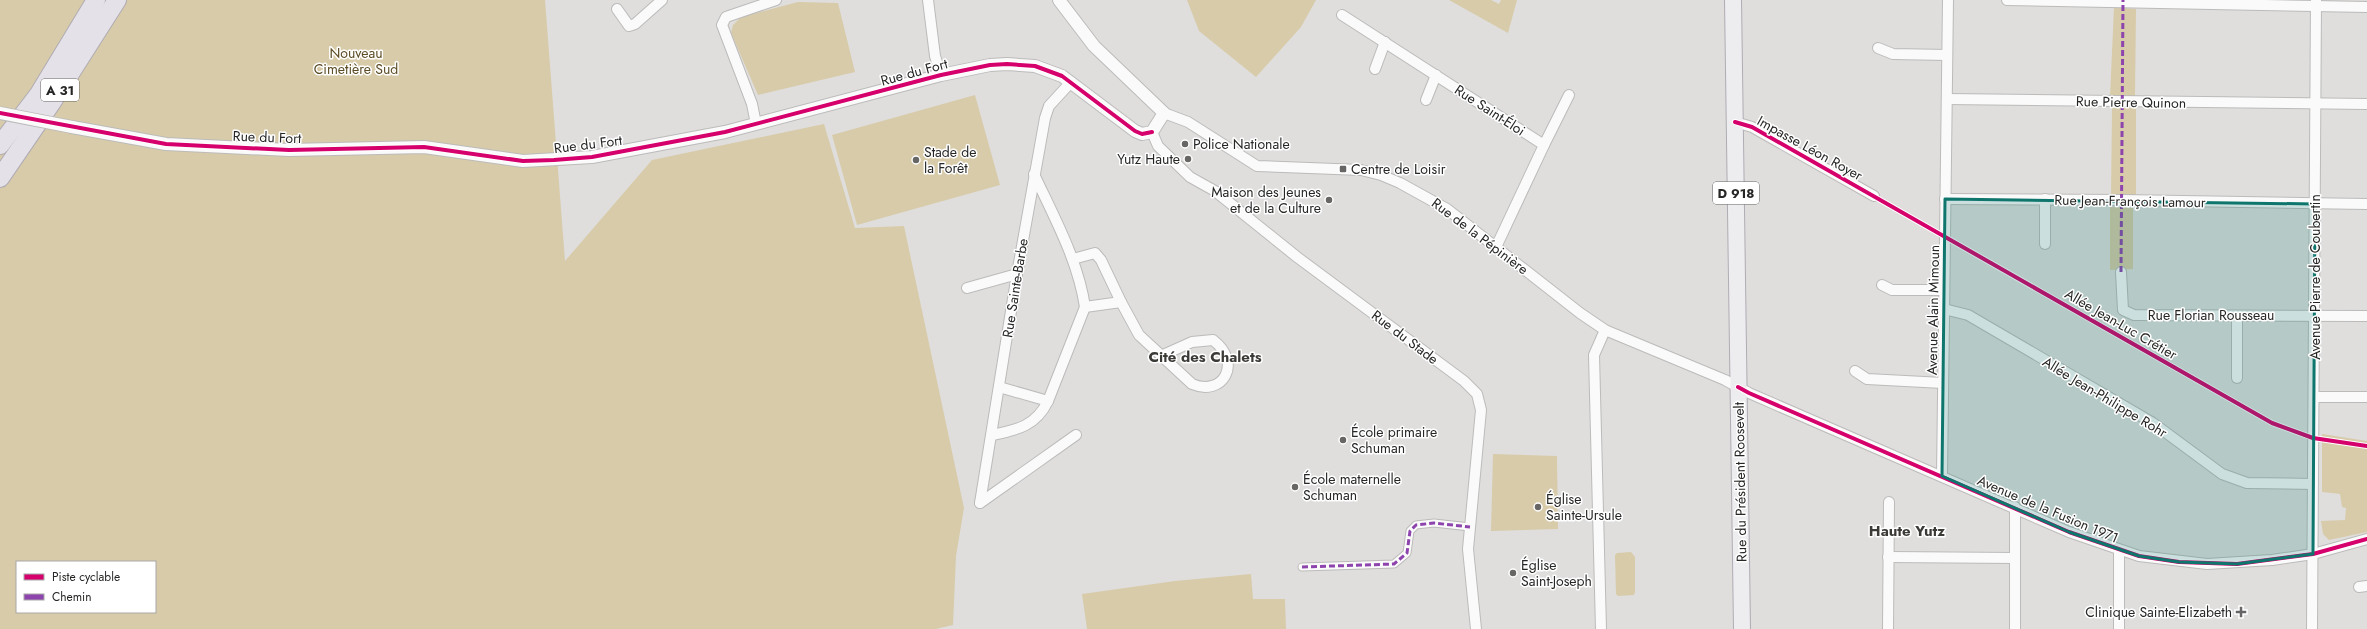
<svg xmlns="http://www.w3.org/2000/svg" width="2367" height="629" viewBox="0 0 2367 629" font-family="Jost,sans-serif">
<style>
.green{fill:#d8cba9;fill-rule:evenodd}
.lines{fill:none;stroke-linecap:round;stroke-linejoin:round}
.pedestrian-casing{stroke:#bcbbba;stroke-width:9}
.minor-casing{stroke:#bcbbba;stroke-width:12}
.tertiary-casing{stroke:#bcbbba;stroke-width:14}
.primary-casing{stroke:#b0acb3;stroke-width:18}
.motorway-casing{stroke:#b0acb3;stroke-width:20}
.pedestrian{stroke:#fafafa;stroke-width:7}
.minor{stroke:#fafafa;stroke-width:10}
.tertiary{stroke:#fafafa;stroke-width:12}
.primary{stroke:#edecef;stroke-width:16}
.motorway{stroke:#e5e1e8;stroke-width:18}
.tertiary-bridge-casing{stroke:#bcbbba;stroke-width:14;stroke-linecap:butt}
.tertiary-bridge{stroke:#fafafa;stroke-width:12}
.quiet{stroke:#8e44ad;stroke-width:3;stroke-dasharray:6 3;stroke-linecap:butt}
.cycleway-casing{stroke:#fff;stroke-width:6}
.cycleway{stroke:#d6006c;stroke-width:4}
.marked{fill:#0f766e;fill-opacity:0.2;stroke:#0f766e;stroke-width:3;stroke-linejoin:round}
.poi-dot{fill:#676665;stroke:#fff;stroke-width:1.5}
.labels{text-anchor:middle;stroke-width:3;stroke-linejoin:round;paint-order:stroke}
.shield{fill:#fff;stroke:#676766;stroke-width:1}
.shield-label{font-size:13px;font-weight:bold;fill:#262625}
.park-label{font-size:14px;fill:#5b4c25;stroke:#fff}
.street-label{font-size:14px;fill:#262625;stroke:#fff}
.poi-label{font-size:14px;fill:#262625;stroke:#fff;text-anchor:start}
.neighbourhood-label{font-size:15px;font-weight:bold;fill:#3b3a37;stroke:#fff}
</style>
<rect width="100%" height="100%" fill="#dfdedd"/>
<!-- green -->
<g class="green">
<path d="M0,0h545l20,261 87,-101 172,-36 31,104 49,-2 60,282 -8,48 -3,69 -17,4h-936zM17,562h138v50h-138z"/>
<polygon points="1187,0 1316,0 1301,27 1256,77 1199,31"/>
<polygon points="1449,0 1491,0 1499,4 1501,0 1517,0 1508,33"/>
<polygon points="798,2 838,3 855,72 758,95 731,33 733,25 741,17"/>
<polygon points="2114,7 2136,9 2135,96 2110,97"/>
<polygon points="975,95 1000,185 857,225 832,135"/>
<polygon points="2112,108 2136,108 2136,197 2111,197"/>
<polygon points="2110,207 2133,208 2133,269 2110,270"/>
<polygon points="2322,434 2367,441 2367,532 2329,540 2323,534 2321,521 2345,520 2346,508 2342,507 2340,494 2322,492"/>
<polygon points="1493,454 1557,456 1558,529 1491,531"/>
<polygon points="1631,552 1635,557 1635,592 1634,595 1618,596 1616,594 1615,555 1617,553"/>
<polygon points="1251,574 1253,599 1285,599 1286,629 1087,629 1082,594 1175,581"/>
</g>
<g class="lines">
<!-- pedestrian casing -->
<g class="pedestrian-casing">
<polyline id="pedestrian" points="1302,567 1394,564 1407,553 1410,531 1416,525 1434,523 1470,527"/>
</g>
<!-- minor casing -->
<g class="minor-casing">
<g id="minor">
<polyline points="928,0 935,56 941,75"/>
<polyline points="2007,0 2367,7"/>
<polyline points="617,9 629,26 635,24 662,0"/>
<polyline points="1342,15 1544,145 1497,245"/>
<polyline points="1878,48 1893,54 1947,55"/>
<polyline points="1375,69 1385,42"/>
<polyline points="1947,99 2367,104"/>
<polyline points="1426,100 1436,75"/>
<polyline points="1164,113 1188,122 1257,166 1361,170 1381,175 1400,183 1447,209 1580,313 1605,330 1725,380 1749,393 2069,532 2139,556 2207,564 2272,560 2313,554 2367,539"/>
<polyline points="1735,122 1752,127 1874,196"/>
<polyline points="756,124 752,104 722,25 726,17 776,0"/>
<polyline points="1152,132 1158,146 1190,177 1215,191 1297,257 1464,381 1477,394 1481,410 1468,549 1476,629"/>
<polyline points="1544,145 1569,95"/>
<path d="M1034,174c20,43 44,86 51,133l36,-5 18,33 53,49c31,13 51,-21 21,-44l-21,2 -29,13"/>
<polyline points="1945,199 2122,200 2367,204"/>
<polyline points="2045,244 2045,199"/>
<polyline points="1073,259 1095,253 1101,260 1121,302"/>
<polyline points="2121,272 2123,310 2134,315 2367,316"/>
<polyline points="1882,285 1892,290 1944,290"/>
<polyline points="967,288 1017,274"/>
<polyline points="1944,309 1968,315 2153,423 2222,474 2247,483 2313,484"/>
<polyline points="1855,371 1867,379 1943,383"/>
<polyline points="2237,378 2237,316"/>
<polyline points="999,387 1048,401 1085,307"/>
<polyline points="2314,397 2367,397"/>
<path d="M992,435c25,-5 44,-9 56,-34"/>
<polyline points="1942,476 1948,0"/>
<polyline points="980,503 1017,274 1045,118 1049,106 1071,82"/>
<polyline points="980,503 1076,435"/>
<polyline points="2015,507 2015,629"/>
<polyline points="2119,550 2119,629"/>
<polyline points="1888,557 2015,558"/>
<polyline points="2359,587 2367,586"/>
<polyline points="1601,629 1594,355 1605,330"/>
<polyline points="1888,629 1889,502"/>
<polyline points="2312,629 2316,0"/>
</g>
</g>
<!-- tertiary casing -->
<g class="tertiary-casing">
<polyline id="tertiary" points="72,127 166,144 289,150 424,147 523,161 592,157 725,132 941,75 990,65 1007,64 1035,66 1062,76 1135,131 1142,134 1152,132 1164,113 1094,46 1059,0"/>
</g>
<!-- primary casing -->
<g class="primary-casing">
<polyline id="primary" points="1733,0 1742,629"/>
</g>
<!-- motorway casing -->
<g class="motorway-casing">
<g id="motorway">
<polyline points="0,145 39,94 96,0"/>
<polyline points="0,178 52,102 117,0"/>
</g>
</g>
<!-- pedestrian -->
<use href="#pedestrian" class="pedestrian"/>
<!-- minor -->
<use href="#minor" class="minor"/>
<!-- tertiary -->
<use href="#tertiary" class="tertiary"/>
<!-- primary -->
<use href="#primary" class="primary"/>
<!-- motorway -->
<use href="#motorway" class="motorway"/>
<!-- tertiary-bridge casing -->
<g class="tertiary-bridge-casing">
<polyline id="tertiary-bridge" points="0,113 72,127"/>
</g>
<!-- tertiary-bridge -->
<use href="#tertiary-bridge" class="tertiary-bridge"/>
<!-- quiet -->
<g class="quiet">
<polyline points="2121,272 2123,0"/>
<polyline points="1302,567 1394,564 1407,553 1410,531 1416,525 1434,523 1470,527"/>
</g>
<!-- cycleway casing -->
<g class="cycleway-casing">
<g id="cycleway">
<polyline points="0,113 166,144 289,150 424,147 523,161 554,160 592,157 725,132 941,75 990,65 1007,64 1035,66 1062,76 1135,131 1142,134 1152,132"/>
<polyline points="1735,122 1752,127 2272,423 2313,438 2367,446"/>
<polyline points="1738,387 1749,393 2069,532 2139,556 2179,562 2237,564 2313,554 2367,539"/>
</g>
</g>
<!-- cycleway -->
<use href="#cycleway" class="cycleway"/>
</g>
<!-- marked area -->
<path class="marked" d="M1945,199l370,5 -2,350 -76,10 -58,-2 -40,-6 -70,-24 -127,-56z"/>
<!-- markers -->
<g class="poi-dot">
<circle cx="1185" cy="144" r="4"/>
<circle cx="1188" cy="159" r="4"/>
<circle cx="916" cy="160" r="4"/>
<rect x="1339" y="165" width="8" height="8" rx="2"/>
<circle cx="1329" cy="200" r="4"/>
<circle cx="1343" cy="440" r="4"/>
<circle cx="1295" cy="487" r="4"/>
<circle cx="1538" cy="507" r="4"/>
<circle cx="1513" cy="573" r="4"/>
<path d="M2239 606h4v4h4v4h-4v4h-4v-4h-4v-4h4z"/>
</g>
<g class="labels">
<!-- shield labels -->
<g class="shield">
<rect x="41" y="79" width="38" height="22" rx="3"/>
<rect x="1713" y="182" width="46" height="22" rx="3"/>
</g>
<g class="shield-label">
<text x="60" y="95">A 31</text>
<text x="1736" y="198">D 918</text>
</g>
<!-- park labels -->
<g class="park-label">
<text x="356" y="58">Nouveau<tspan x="356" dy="16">Cimetière Sud</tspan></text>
</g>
<!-- street labels -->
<g class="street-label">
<text transform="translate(914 72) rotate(-15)" y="5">Rue du Fort</text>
<text transform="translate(2131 102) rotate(1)" y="5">Rue Pierre Quinon</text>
<text transform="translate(1490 110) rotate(33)" y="5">Rue Saint-Éloi</text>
<text transform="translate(267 137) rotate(2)" y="5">Rue du Fort</text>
<text transform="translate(588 144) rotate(-7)" y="5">Rue du Fort</text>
<text transform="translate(1810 148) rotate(29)" y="5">Impasse Léon Royer</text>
<text transform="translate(2130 201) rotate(1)" y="5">Rue Jean-François Lamour</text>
<text transform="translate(1480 236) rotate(37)" y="5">Rue de la Pépinière</text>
<text transform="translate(2315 277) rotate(-90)" y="5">Avenue Pierre de Coubertin</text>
<text transform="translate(1015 288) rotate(-81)" y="5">Rue Sainte-Barbe</text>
<text transform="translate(1933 310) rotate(-89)" y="5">Avenue Alain Mimoun</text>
<text x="2211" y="320">Rue Florian Rousseau</text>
<text transform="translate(2121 324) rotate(30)" y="5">Allée Jean-Luc Crétier</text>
<text transform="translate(1405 337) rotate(37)" y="5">Rue du Stade</text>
<text transform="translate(2105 397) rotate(31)" y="5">Allée Jean-Philippe Rohr</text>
<text transform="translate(1740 482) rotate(-91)" y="5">Rue du Président Roosevelt</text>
<text transform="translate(2048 509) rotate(23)" y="5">Avenue de la Fusion 1971</text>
</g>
<!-- poi labels -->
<g class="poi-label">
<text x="1193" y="149">Police Nationale</text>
<text x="924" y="157">Stade de<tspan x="924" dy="16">la Forêt</tspan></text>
<text x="1180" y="164" text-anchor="end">Yutz Haute</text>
<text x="1351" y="174">Centre de Loisir</text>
<text x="1321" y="197" text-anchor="end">Maison des Jeunes<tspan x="1321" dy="16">et de la Culture</tspan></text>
<text x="1351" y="437">École primaire<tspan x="1351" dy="16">Schuman</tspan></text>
<text x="1303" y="484">École maternelle<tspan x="1303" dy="16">Schuman</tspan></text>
<text x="1546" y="504">Église<tspan x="1546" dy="16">Sainte-Ursule</tspan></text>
<text x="1521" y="570">Église<tspan x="1521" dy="16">Saint-Joseph</tspan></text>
<text x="2232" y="617" text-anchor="end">Clinique Sainte-Elizabeth</text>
</g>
<!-- neighbourhood labels -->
<g class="neighbourhood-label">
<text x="1205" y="362">Cité des Chalets</text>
<text x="1907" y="536">Haute Yutz</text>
</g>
</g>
<!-- legend -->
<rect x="16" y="561" width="140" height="52" fill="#ffffff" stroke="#a8a8a8"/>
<rect x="24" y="574" width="20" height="6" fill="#d6006c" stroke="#a8a8a8"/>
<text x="52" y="581" font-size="12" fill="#262625">Piste cyclable</text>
<rect x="24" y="594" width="20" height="6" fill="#8e44ad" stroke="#a8a8a8"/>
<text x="52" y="601" font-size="12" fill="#262625">Chemin</text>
</svg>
